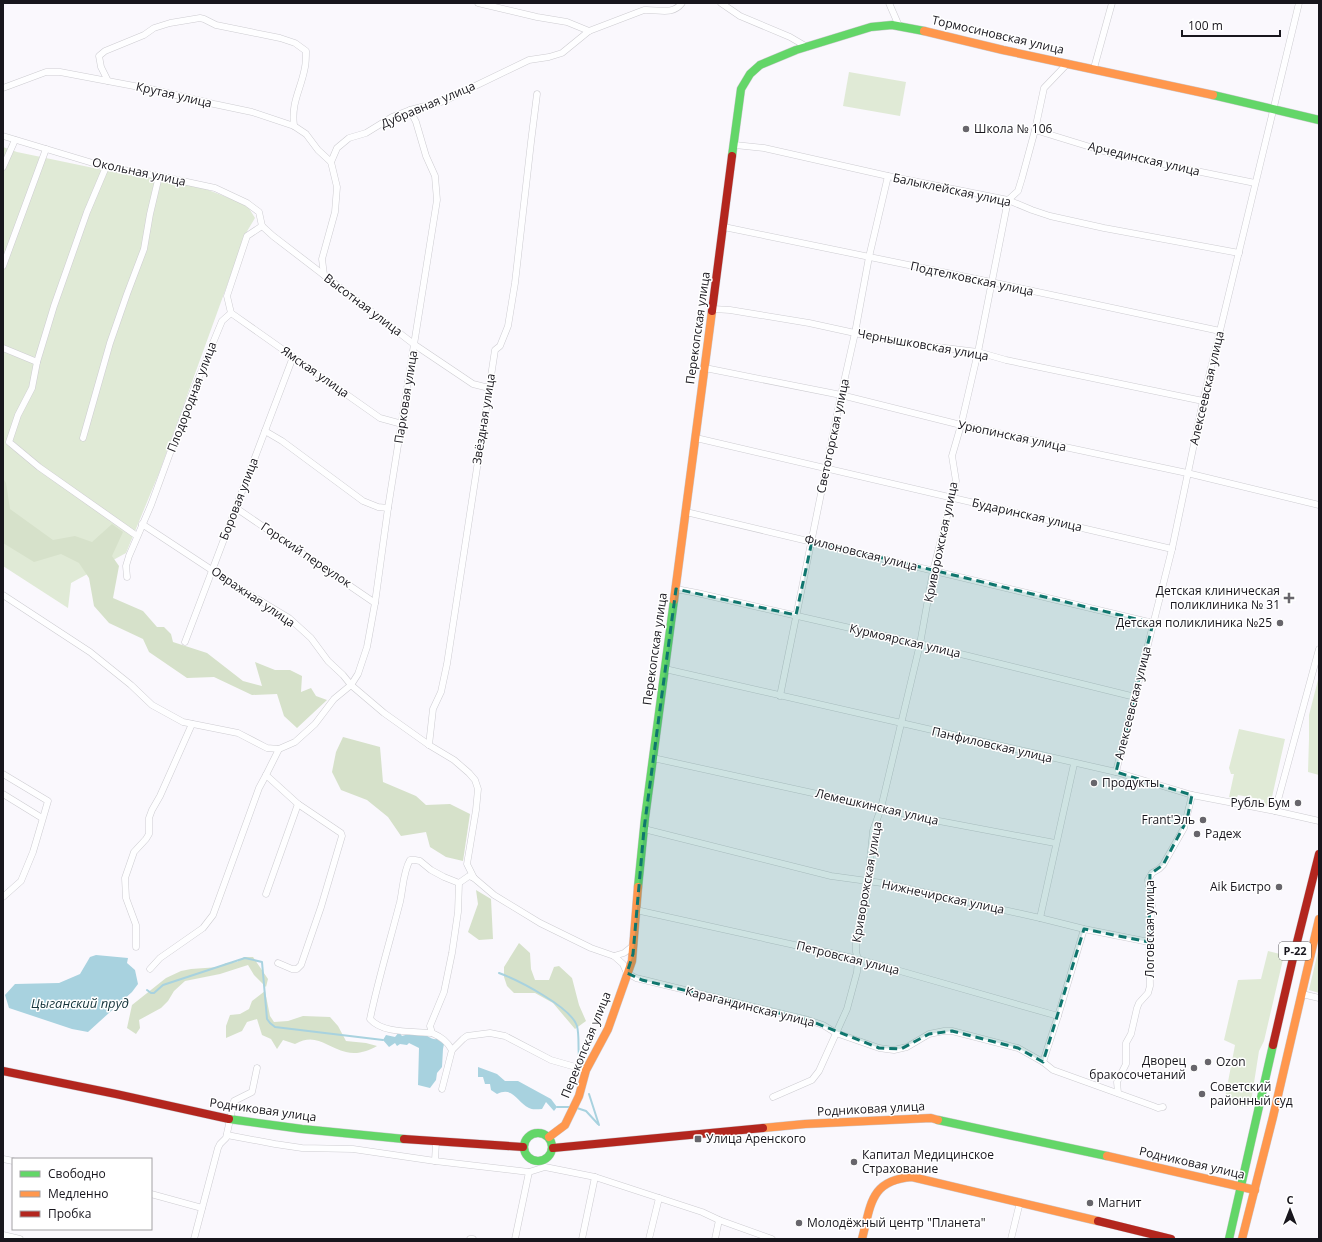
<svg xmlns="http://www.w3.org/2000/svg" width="1322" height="1242" viewBox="0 0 1322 1242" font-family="'Open Sans',sans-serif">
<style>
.green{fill:#e0ead6}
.forest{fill:#d6e1ca}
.water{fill:#a8d2df}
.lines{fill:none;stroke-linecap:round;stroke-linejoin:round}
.stream{stroke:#a8d2df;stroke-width:2}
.street-casing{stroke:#cdccd1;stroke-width:7}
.fast-casing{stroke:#cdccd1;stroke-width:9}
.slow-casing{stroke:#cdccd1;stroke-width:9}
.jam-casing{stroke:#cdccd1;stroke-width:9}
.street{stroke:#fefeff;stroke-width:6}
.fast{stroke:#63d668;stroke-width:8}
.slow{stroke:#ff974d;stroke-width:8}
.jam{stroke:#b3261e;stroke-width:8}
.marked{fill:#0f766e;fill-opacity:0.2;stroke:#0f766e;stroke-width:3;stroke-dasharray:8 5;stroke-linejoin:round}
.poi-dot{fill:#67656b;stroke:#fff;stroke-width:1.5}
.labels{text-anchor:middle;stroke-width:3;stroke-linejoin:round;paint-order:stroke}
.shield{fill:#fff;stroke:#5d5c61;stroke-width:1}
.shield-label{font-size:11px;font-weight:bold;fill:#18161d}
.street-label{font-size:12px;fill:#18161d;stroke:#fff}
.poi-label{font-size:12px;fill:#18161d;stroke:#fff;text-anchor:start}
.water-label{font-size:13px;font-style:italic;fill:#15343b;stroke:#fff}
</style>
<rect width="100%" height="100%" fill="#faf8fd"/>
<!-- green -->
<g class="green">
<polygon points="849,72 906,82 900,116 843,106"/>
<polygon points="3,147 17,152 108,171 198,186 247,205 255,218 246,233 159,473 126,553 71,583 68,608 3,566"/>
<polygon points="1319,676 1319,775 1308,772 1309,739 1309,715"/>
<polygon points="1239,729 1285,739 1270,806 1264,804 1264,800 1238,795 1236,799 1229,797 1234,774 1231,774 1229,768"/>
<polygon points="1319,947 1319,993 1309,990"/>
<polygon points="1268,951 1284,955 1264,1041 1259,1051 1251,1102 1247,1107 1224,1103 1235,1045 1224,1040 1238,980 1261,979"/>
</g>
<!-- forest -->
<g class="forest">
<polygon points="3,478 6,483 10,509 53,540 75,536 92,542 112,524 123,532 112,556 119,566 113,598 143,611 157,627 164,627 171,634 173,642 207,653 243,681 262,686 255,662 275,670 290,670 302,676 301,692 311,688 316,696 327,700 297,728 284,716 277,694 252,695 214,677 187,678 149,652 143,639 109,623 94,606 89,578 79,563 61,554 34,562 3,543"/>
<polygon points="343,737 380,747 383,782 416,796 426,805 450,804 470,814 463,861 446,857 430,847 426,832 401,836 388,817 367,800 341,790 332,772 336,752"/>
<polygon points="476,890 491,899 493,939 479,940 468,932 478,904"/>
<polygon points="519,943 530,953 531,969 535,980 549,980 554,967 559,966 572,978 579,1005 586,1021 575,1029 553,1003 535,993 514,993 507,986 504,977 504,967"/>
<polygon points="244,957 253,957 268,979 266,987 254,975 248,965 220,974 185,981 174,991 168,1001 161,1008 139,1020 140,1028 136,1034 127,1028 132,1005 166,978 181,971 191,969 219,967 226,963 237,962"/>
<path d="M265,991l5,25 4,6 14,-1 15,-5 27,1 8,9 8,15 20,2 11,3c-9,5 -20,9 -31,6 -20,-5 -30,-20 -51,-8l-12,-4 -6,9 -6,-10 -9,-4 -5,-16 -10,3 -5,9 -16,7v-12l4,-11 10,-1 9,-5 3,-8z"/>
</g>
<!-- water -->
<g class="water">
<polygon points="96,955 128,958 127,963 135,970 138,984 132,992 88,1032 72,1029 9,1008 5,995 15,984 59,983 80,974 90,957"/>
<path d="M399,1032l3,4c6,-2 13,-4 20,-2 6,1 9,6 15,5l7,5 -1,5 -1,18 -5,6 -1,7 -6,8 -12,-3 1,-37 -10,-5 -2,2 -7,-1 -3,2 -2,-3 -6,4 -6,-7 3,-5 9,2z"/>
<path d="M478,1067l19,7 8,7h13l33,18 6,8 -3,4 -8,-9 -4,7c-4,0 -10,1 -13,-1 -12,-6 -16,-22 -32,-14l-6,-4 -1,-6h-5l-2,-7h-5z"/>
</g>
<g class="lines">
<!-- stream -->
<g class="stream">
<path d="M499,973c19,7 72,34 78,53 3,12 0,25 3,37"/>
<polyline points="147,990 151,993 154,993 163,985 245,958 262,962 267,1019 270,1023 275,1027 383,1040"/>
<polyline points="589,1094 599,1125"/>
<polyline points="557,1107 570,1107"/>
<polyline points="577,1108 586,1111 598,1124"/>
</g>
<!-- street casing -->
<g class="street-casing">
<g id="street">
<polyline points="478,3 537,17 567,22 589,31"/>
<polyline points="721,3 740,16 790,37 807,47"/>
<polyline points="889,3 899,26"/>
<polyline points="1094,68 1112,3"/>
<path d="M108,81l-7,-14 -2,-11 6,-5 39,-16 10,-7 16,-5 30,-5 4,1 12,6 64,13 15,5 11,8c0,5 0,11 -1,16 -4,23 -14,34 -11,59"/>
<polyline points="3,88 46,72 60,72 150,89 214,104 252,112 294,126 306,134 318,150 331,162"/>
<polyline points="1035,130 1113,154 1255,183"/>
<polyline points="3,136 106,167 159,176 215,188 247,203 259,212 262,226"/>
<polyline points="735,145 764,148 888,176 1008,200 1032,210 1050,216 1104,228 1239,253"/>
<polyline points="3,167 15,140"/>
<polyline points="106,167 87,212 54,306 37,362 32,388 18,415 9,442 39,467 137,536"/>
<polyline points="262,226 273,236 415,345 473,384 489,388"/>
<polyline points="724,227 991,282 1220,331"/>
<polyline points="3,266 46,149"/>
<path d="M324,275l-2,-16 13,-47 2,-25 -6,-25 6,-14 12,-10 17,-5 26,-16 18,-7 34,-9 85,-41 20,-3 13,-4 27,-22 55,-21c14,-1 28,6 38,-7"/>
<polyline points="713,309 730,310 809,323 896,342 978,352 1006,360 1203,401"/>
<polyline points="231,313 380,418 402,424"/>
<polyline points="3,348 37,362"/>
<polyline points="705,368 841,395 961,425 1187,473 1319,505"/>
<polyline points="265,431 282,441 363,501 378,507 388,508"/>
<polyline points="83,438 110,343 127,294 144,249 150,214 159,176"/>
<polyline points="696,438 1172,549"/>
<polyline points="236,508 375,603"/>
<polyline points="686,512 1153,623"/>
<polyline points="142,524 239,588 289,618 311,638 328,661 343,675 351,685 358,674 367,647 375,603 388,508 437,200 435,176 426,156 416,122 410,110"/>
<polyline points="127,577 126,566 129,556 151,505 189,401 222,321 231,313 227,296 247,236 262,226"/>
<polyline points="676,589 697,593 920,644 1135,697"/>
<polyline points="3,595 90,652 131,685 152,705 183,722 238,733 267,748 279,749 295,742 315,724 334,699 351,685 384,713 429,745 454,760 469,773 475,780 478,789 476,810 467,864 474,878"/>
<polyline points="185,642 293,357"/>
<polyline points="665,669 1116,772 1192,795 1275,811 1319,821"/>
<polyline points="780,696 841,395 855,333 869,257 888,176"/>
<polyline points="429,745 433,709 441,692 447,664 495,350 500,346 508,326 515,283 531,142 537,94"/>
<polyline points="653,758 881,808 918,817 1055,843"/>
<polyline points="1116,772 1172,549 1203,401 1299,3"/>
<polyline points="3,774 48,801 33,852 21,881 3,897"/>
<polyline points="3,794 42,818"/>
<polyline points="1275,811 1319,649"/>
<polyline points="644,829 831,876 882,883 1040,918 1084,929 1149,942"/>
<polyline points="266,894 298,804"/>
<polyline points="636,910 858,959 1058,1016"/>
<polyline points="1040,918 1074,764"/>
<polyline points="136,947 136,925 126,898 125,878 134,852 146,839 149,834 149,818 152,810 160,796 192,724"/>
<polyline points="614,956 624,953 634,945"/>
<polyline points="278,963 292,969 297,969 301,965 321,907 342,836 341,833 298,804 266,775 279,749"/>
<polyline points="150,969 160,958 203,928 213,915 259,788 266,775"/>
<polyline points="1302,994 1319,998"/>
<path d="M432,1033c-19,-2 -49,1 -62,-14 8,-39 20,-78 30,-117 3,-13 3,-30 10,-42h5l5,1 11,9 13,7 15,6 10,-7 5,2 20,17 46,28 51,25 23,8 9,8 4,9 9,5 172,42 15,5 13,8 43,15 7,1 8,1 13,-3 22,-13 15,-3h8l66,17 25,14 10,8 100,36 5,2 5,-1"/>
<path d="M452,1050c-5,-9 -11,-13 -20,-17l-2,-7 14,-34 8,-39 6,-41 1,-29"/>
<polyline points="1043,1062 1058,1016 1084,929"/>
<polyline points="442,1089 452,1050 463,1039 467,1036 490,1033 505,1036 551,1060 586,1070"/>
<polyline points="1118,1093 1117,1082 1126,1064 1126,1043 1131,1034 1137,1008 1139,1003 1148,993 1150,986 1149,935 1152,905 1148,880 1152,873 1159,869 1163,865 1184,828 1192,795"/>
<polyline points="773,1097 812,1080 819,1071 847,1009 857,972 858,959 856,952 856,943 866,901 873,831 881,808 920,644 933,571 956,481 952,456 961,425 978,352 1008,200 1018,191 1022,178 1035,130 1044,88 1068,63"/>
<polyline points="227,1135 275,1144 302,1148 353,1149 435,1161 529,1172 545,1167 595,1177 702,1212 719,1220 772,1239"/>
<polyline points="3,1159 13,1161"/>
<polyline points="435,1161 436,1142"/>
<polyline points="151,1194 202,1208"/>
<polyline points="3,1235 20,1239"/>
<polyline points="194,1239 218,1148 220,1144 226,1138 234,1101 252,1092 257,1068"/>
<polyline points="470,1239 473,1239"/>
<polyline points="515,1239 529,1172"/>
<polyline points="582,1239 595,1177"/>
<polyline points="649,1239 659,1198"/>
<polyline points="715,1239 719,1220"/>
<polyline points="1011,1239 1020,1202"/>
</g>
</g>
<!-- fast casing -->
<g class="fast-casing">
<g id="fast">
<polyline points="1213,95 1319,120"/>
<polyline points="732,156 741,89 750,74 760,65 796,50 871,27 892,25 924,31"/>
<polyline points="638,887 645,818 674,600"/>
<polyline points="229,1119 302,1129 404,1139"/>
<polyline points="938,1120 1107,1156"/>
<circle cx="538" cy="1147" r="14"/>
<polyline points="1229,1239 1273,1045"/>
</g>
</g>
<!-- slow casing -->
<g class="slow-casing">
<g id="slow">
<polyline points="924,31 1003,50 1213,95"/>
<polyline points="674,600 712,311"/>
<polyline points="763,1128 805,1124 931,1118 938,1120"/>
<polyline points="549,1137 565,1125 579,1096 586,1070 608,1029 632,961 638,887"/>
<polyline points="1107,1156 1255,1190"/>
<path d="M862,1239c9,-34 8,-59 50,-62l186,44"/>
<polyline points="1242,1239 1273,1117 1319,919"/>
</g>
</g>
<!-- jam casing -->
<g class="jam-casing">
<g id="jam">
<polyline points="712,311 732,156"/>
<polyline points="1273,1045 1294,954 1319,854"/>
<polyline points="3,1071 116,1094 229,1119"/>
<polyline points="404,1139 523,1147"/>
<polyline points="553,1148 763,1128"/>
<polyline points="1098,1221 1171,1239"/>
</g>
</g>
<!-- street -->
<use href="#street" class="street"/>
<!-- fast -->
<use href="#fast" class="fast"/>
<!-- slow -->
<use href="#slow" class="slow"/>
<!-- jam -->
<use href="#jam" class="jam"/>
</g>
<!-- marked area -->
<path class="marked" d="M812,541l341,82 -37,149 76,23 -5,25 -24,45 -13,9 -1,68 -65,-13 -41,133 -25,-14 -66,-17 -23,3 -28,15 -22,-1 -71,-28 -166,-40 -15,-7 6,-19 11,-125 32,-240 120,26z"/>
<!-- markers -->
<g class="poi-dot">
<circle cx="966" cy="129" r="4"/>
<path d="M1287 592h4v4h4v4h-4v4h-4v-4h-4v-4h4z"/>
<circle cx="1280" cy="623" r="4"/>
<circle cx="1094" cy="783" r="4"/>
<circle cx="1298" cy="803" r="4"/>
<circle cx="1203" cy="820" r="4"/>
<circle cx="1197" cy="834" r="4"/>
<circle cx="1279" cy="887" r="4"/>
<circle cx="1208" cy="1062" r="4"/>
<circle cx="1194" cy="1068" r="4"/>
<circle cx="1202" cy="1094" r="4"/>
<rect x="694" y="1135" width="8" height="8" rx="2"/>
<circle cx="854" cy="1162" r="4"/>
<circle cx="1090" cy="1203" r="4"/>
<circle cx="799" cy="1223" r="4"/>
</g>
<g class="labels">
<!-- shield labels -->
<rect class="shield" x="1279" y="942" width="32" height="18" rx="3"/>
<g class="shield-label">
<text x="1295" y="955">Р-22</text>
</g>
<!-- street labels -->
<g class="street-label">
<text transform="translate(998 35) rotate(13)" y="4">Тормосиновская улица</text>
<text transform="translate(174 95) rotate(13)" y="4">Крутая улица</text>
<text transform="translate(428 105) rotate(-23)" y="4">Дубравная улица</text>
<text transform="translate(1144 159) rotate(13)" y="4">Арчединская улица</text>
<text transform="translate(139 172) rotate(12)" y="4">Окольная улица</text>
<text transform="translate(952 190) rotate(12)" y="4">Балыклейская улица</text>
<text transform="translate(972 279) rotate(12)" y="4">Подтелковская улица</text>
<text transform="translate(363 305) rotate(37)" y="4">Высотная улица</text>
<text transform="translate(698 328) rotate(-82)" y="4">Перекопская улица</text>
<text transform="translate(923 345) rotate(10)" y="4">Чернышковская улица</text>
<text transform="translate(315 372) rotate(35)" y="4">Ямская улица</text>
<text transform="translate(1207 388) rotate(-77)" y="4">Алексеевская улица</text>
<text transform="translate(192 397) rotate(-69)" y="4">Плодородная улица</text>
<text transform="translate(406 397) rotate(-81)" y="4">Парковая улица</text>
<text transform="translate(484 419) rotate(-81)" y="4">Звёздная улица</text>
<text transform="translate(833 436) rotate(-78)" y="4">Светогорская улица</text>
<text transform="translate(1012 436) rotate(12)" y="4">Урюпинская улица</text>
<text transform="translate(239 499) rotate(-69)" y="4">Боровая улица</text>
<text transform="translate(1027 515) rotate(13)" y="4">Бударинская улица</text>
<text transform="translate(941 542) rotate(-78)" y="4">Криворожская улица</text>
<text transform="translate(861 553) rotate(14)" y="4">Филоновская улица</text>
<text transform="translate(306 555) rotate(34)" y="4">Горский переулок</text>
<text transform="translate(253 597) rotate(34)" y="4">Овражная улица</text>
<text transform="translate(905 641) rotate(13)" y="4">Курмоярская улица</text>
<text transform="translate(655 649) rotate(-82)" y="4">Перекопская улица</text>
<text transform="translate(1133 703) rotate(-76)" y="4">Алексеевская улица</text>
<text transform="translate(992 745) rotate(13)" y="4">Панфиловская улица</text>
<text transform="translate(877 807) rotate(13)" y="4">Лемешкинская улица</text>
<text transform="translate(867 882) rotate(-80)" y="4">Криворожская улица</text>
<text transform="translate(943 897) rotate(12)" y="4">Нижнечирская улица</text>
<text transform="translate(1150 929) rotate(-90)" y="4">Логовская улица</text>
<text transform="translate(848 958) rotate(14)" y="4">Петровская улица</text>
<text transform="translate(750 1007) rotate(14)" y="4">Карагандинская улица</text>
<text transform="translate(586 1045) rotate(-68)" y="4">Перекопская улица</text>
<text transform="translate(871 1109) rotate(-3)" y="4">Родниковая улица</text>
<text transform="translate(263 1110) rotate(8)" y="4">Родниковая улица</text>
<text transform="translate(1192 1163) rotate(13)" y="4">Родниковая улица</text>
</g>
<!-- poi labels -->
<g class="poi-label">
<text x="974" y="133">Школа № 106</text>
<text x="1280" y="595" text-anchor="end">Детская клиническая<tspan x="1280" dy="14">поликлиника № 31</tspan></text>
<text x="1272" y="627" text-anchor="end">Детская поликлиника №25</text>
<text x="1102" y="787">Продукты</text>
<text x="1290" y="807" text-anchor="end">Рубль Бум</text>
<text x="1195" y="824" text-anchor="end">Frant'Эль</text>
<text x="1205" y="838">Радеж</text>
<text x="1271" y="891" text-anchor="end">Aik Бистро</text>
<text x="1186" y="1065" text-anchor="end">Дворец<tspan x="1186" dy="14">бракосочетаний</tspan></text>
<text x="1216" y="1066">Ozon</text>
<text x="1210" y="1091">Советский<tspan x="1210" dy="14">районный суд</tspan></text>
<text x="706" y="1143">Улица Аренского</text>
<text x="862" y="1159">Капитал Медицинское<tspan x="862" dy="14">Страхование</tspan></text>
<text x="1098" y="1207">Магнит</text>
<text x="807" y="1227">Молодёжный центр "Планета"</text>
</g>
<!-- water labels -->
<g class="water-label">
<text x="80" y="1008">Цыганский пруд</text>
</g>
</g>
<!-- border -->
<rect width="1322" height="1242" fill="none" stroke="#18161d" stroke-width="8"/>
<!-- legend -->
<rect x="12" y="1158" width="140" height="72" fill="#ffffff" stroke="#a3a2a5"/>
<rect x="20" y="1171" width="20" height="6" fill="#63d668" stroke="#a3a2a5"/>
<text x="48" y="1178" font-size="12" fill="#18161d">Свободно</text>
<rect x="20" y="1191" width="20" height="6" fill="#ff974d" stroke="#a3a2a5"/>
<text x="48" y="1198" font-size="12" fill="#18161d">Медленно</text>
<rect x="20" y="1211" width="20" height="6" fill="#b3261e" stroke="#a3a2a5"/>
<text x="48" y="1218" font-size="12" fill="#18161d">Пробка</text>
<!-- north arrow -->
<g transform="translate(1290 1210)" stroke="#ffffff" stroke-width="3" paint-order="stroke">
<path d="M0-3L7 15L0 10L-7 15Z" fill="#18161d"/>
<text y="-6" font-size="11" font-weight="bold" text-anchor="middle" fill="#18161d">С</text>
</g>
<!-- scale -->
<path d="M1182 30v6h98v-6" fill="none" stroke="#18161d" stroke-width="2"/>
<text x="1188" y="30" font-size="12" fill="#18161d" stroke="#ffffff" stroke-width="3" paint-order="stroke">100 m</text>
</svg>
